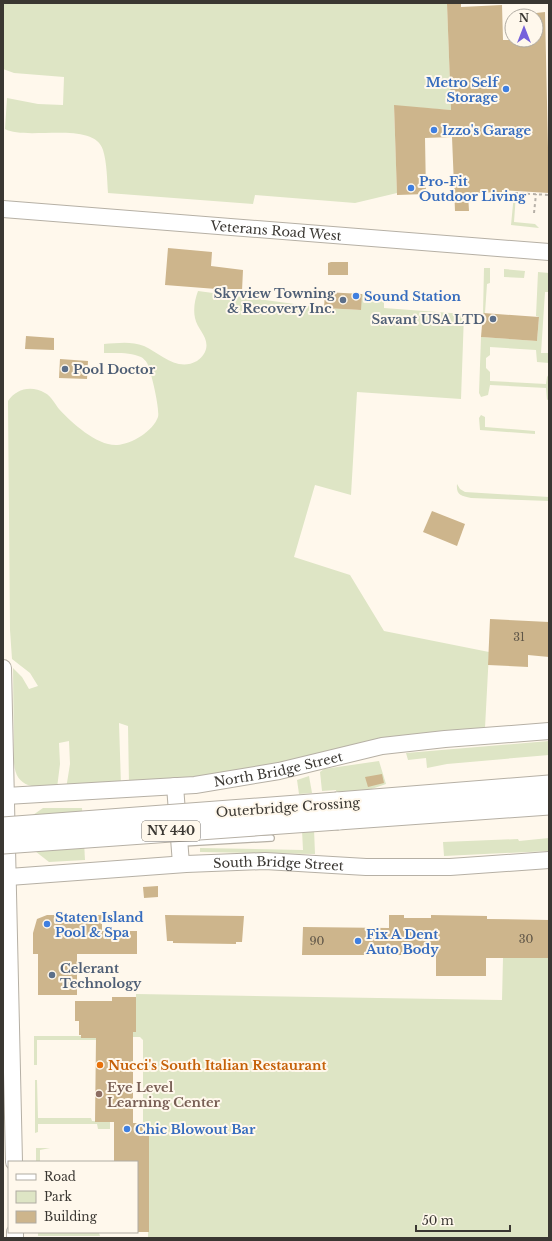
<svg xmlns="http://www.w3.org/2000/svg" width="552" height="1241" viewBox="0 0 552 1241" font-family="'Libre Baskerville',serif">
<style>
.green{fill:#dee5c5}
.building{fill:#cdb58c}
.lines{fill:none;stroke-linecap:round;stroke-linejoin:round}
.lane-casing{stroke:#b6b0a5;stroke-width:8}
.secondary-casing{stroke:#b6b0a5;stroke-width:18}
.highway-casing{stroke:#b6b0a5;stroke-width:23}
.path{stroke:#b7b1a8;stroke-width:2;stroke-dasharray:3 3;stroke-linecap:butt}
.lane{stroke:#fff;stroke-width:5.5}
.secondary{stroke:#fff;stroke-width:16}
.highway{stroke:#fff;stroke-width:21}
.highway-bridge-casing{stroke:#b6b0a5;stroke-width:23;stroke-linecap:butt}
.highway-bridge{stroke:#fff;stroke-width:21}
.shop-dot{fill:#3f7fe0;stroke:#fff8ec;stroke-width:1.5}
.service-dot{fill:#5c6f8a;stroke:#fff8ec;stroke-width:1.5}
.food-dot{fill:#e8710a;stroke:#fff8ec;stroke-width:1.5}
.education-dot{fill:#8d6e63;stroke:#fff8ec;stroke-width:1.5}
.labels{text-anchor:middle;stroke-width:4;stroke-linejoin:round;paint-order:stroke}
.number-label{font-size:11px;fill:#5f5648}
.shield{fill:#fff8ec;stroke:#75716a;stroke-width:1}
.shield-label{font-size:12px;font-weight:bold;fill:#3a3732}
.shop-label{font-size:13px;font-weight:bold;fill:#366cbe;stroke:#fff8ec;text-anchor:start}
.street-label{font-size:13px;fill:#3a3732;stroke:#fff8ec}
.service-label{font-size:13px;font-weight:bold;fill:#4e5e75;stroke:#fff8ec;text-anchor:end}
.food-label{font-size:13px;font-weight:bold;fill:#c56008;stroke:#fff8ec;text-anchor:start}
.education-label{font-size:13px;font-weight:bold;fill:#785e54;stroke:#fff8ec;text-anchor:start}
</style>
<rect width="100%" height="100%" fill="#fff8ec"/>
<!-- green -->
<g class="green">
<path d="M3,3h444l4,107 -57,-4 3,87 -42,10 -100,-8 -2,9 -145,-11c-1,-14 -1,-30 -5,-43 -9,-30 -77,-9 -98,-21l2,-31 31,6 25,1 1,-28 -50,-4 -11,-4z"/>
<polygon points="514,194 516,194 514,222 535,224 539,228 511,225"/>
<polygon points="484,268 490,268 490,283 487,284 485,313 483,313"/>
<polygon points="504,269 525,271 524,278 504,277"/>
<polygon points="538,272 549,273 549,292 545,292 541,353 549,353 549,363 537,362 536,350 490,347 490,355 486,358 486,368 490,372 490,381 546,384 547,377 549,374 549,399 547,400 546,388 490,385 488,395 481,397 479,393 481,337 537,341 539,317 536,316"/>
<path d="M198,291l126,17 36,2 2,-16 9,4 13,-3v13l80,6 -3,85 -104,-7 -6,103 -36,-10 -21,72 56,18 34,56 105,21 -4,76 -259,47 -97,9 -1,-58 -9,-3 2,62 -55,4 4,-25 -1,-23 -10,2 1,21 -3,24c-22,-1 -41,1 -43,-25l-1,-95 9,9 7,12 9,-3 -8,-13 -18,-14 -2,-29 -2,-229c8,-12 23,-16 37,-8 6,3 10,11 14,16 13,14 38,37 58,36 15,-1 36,-14 41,-28 2,-7 -7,-47 -11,-54 -1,-2 -4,-5 -6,-6 -10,-5 -26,-4 -37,-4v-9c14,-1 27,-3 40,2 17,8 33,26 53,15 3,-2 8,-7 9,-12 3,-12 -9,-20 -11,-31 -2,-9 0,-19 3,-27z"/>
<polygon points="481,415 485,417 485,427 535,431 535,434 480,430 479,418"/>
<path d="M457,484l3,5 5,3 84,5v4l-78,-3c-10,-2 -15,-3 -14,-14z"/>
<polygon points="549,741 549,755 447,764 427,768 426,758 408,760 406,753"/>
<polygon points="379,761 386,784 363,792 337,795 336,790 322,791 320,772 324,769"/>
<polygon points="309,776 312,793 299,794 297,780"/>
<polygon points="43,808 82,808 85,860 49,862 35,851 33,815"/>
<polygon points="314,829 315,854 200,852 200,848 303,850 302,830"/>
<polygon points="549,838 549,851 444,856 443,842 518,839 519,841"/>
<polygon points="503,958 549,958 549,1238 148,1238 149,1123 143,1123 143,1040 140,1037 130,1037 129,1032 136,1032 136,994 502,1000"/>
<polygon points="34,1036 81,1036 81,1038 96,1038 96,1040 37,1040 37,1065 34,1065"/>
<polygon points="35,1080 37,1080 38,1118 91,1118 92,1121 110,1122 110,1129 98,1129 97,1124 38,1124 38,1132 35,1133"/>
<polygon points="36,1148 50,1148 40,1150 40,1162 36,1162"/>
<polygon points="38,1232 99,1233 100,1236 38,1236"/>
</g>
<!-- building -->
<g class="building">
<polygon points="461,3 461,7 502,5 503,40 536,40 536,13 545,12 549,193 502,190 502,192 468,193 469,211 455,211 452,137 425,138 426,194 397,195 394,105 451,110 447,4"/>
<polygon points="168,248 212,252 211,266 243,270 242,291 165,285"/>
<polygon points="331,262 348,262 348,275 328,275 328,263"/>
<polygon points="325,292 362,294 361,310 324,308"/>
<polygon points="483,313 539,317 537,341 481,337"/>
<polygon points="26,336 54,338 54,350 25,349"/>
<polygon points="60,359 88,361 87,379 59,378"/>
<polygon points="432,511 465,524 457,546 423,532"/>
<polygon points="490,619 549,622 549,657 528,655 528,667 488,665"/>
<polygon points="382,774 384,783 368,787 365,777"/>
<polygon points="158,886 158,897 144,898 143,887"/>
<polygon points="47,915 102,915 102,931 137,931 137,954 77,954 77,995 38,995 38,954 33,954 33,933 37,919"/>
<polygon points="165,915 244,916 242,942 236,942 236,944 173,943 173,941 167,941"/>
<polygon points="389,915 404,915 404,918 431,918 431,915 487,916 487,919 549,920 549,958 486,958 486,976 436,976 436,955 302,955 303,927 389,928"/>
<polygon points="112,997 136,997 136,1032 133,1032 133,1123 149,1123 149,1232 137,1232 137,1162 114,1162 114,1122 95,1122 96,1038 81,1038 81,1035 79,1035 79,1021 75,1021 75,1001 112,1001"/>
</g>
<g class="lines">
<!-- lane casing -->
<g class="lane-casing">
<polyline id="lane" points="182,843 271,838"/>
</g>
<!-- secondary casing -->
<g class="secondary-casing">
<g id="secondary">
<path id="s1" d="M3,209l546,43"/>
<polyline points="3,668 14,1162"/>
<polyline points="175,786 181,864"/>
<path id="s2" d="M6,796l189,-11 84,-14 103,-25 63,-7 104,-8"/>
<path id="s3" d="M9,877l177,-13 79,-3 101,6h84l99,-7"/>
<polyline points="15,1232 15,1238"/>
</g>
</g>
<!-- highway casing -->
<g class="highway-casing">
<g id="highway">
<polyline points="337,803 549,786"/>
<polyline points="338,819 549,804"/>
</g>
</g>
<!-- path -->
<g class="path">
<polyline points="515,193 549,195"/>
<polyline points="534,213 536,194"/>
</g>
<!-- lane -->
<use href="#lane" class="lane"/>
<!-- secondary -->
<use href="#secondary" class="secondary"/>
<!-- highway -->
<use href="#highway" class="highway"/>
<!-- highway-bridge casing -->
<g class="highway-bridge-casing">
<g id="highway-bridge">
<polyline points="3,828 337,803"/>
<polyline points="3,843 338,819"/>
</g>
</g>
<!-- highway-bridge -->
<use href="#highway-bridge" class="highway-bridge"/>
</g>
<!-- markers -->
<g class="shop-dot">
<circle cx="506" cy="89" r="4"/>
<circle cx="434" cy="130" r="4"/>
<circle cx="411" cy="188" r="4"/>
<circle cx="356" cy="296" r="4"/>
<circle cx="47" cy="924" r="4"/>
<circle cx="358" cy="941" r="4"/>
<circle cx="127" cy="1129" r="4"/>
</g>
<g class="service-dot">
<circle cx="343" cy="300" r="4"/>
<circle cx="493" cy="319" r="4"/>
<circle cx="65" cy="369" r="4"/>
<circle cx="52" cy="975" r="4"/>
</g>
<circle class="food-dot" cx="100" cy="1065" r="4"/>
<circle class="education-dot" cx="99" cy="1094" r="4"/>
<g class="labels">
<!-- number labels -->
<g class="number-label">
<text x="519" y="641">31</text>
<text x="526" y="943">30</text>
<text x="317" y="945">90</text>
</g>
<!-- shield labels -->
<rect class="shield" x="142" y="821" width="58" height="20" rx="3"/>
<g class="shield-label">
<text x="171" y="835">NY 440</text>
</g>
<!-- shop labels -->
<g class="shop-label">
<text x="498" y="87" text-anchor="end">Metro Self<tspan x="498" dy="15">Storage</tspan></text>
<text x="442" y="135">Izzo's Garage</text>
<text x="419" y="186">Pro-Fit<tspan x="419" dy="15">Outdoor Living</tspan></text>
<text x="364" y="301">Sound Station</text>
<text x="55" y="922">Staten Island<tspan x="55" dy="15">Pool &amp; Spa</tspan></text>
<text x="366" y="939">Fix A Dent<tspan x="366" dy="15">Auto Body</tspan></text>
<text x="135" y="1134">Chic Blowout Bar</text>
</g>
<!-- street labels -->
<g class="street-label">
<text dy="5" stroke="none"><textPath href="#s1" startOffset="274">Veterans Road West</textPath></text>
<text dy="5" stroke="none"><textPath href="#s2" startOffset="274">North Bridge Street</textPath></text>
<text transform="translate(288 807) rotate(-4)" y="5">Outerbridge Crossing</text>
<text dy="5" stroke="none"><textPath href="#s3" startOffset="270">South Bridge Street</textPath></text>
</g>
<!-- service labels -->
<g class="service-label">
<text x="335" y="298">Skyview Towning<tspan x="335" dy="15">&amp; Recovery Inc.</tspan></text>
<text x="485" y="324">Savant USA LTD</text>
<text x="73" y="374" text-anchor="start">Pool Doctor</text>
<text x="60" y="973" text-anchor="start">Celerant<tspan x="60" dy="15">Technology</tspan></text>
</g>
<!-- food labels -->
<g class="food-label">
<text x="108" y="1070">Nucci's South Italian Restaurant</text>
</g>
<!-- education labels -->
<g class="education-label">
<text x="107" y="1092">Eye Level<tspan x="107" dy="15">Learning Center</tspan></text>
</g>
</g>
<!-- border -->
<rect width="552" height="1241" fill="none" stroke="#3a3732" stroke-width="8"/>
<!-- legend -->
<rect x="8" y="1161" width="130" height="72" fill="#fff8ec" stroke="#b0aba2"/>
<rect x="16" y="1174" width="20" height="6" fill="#ffffff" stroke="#b0aba2"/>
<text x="44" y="1181" font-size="12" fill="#3a3732">Road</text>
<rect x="16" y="1191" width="20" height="12" fill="#dee5c5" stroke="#b0aba2"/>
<text x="44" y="1201" font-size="12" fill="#3a3732">Park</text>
<rect x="16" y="1211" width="20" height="12" fill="#cdb58c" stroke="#b0aba2"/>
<text x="44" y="1221" font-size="12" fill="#3a3732">Building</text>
<!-- north arrow -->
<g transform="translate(524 28)"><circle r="19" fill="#fff8ec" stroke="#b0aba2"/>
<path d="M0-3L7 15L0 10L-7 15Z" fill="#7661db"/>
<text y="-6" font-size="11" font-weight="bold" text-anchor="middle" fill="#3a3732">N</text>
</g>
<!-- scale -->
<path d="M416 1225v6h94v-6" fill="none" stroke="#3a3732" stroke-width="2"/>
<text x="422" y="1225" font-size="12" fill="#3a3732" stroke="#fff8ec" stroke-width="3" paint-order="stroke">50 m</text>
</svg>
